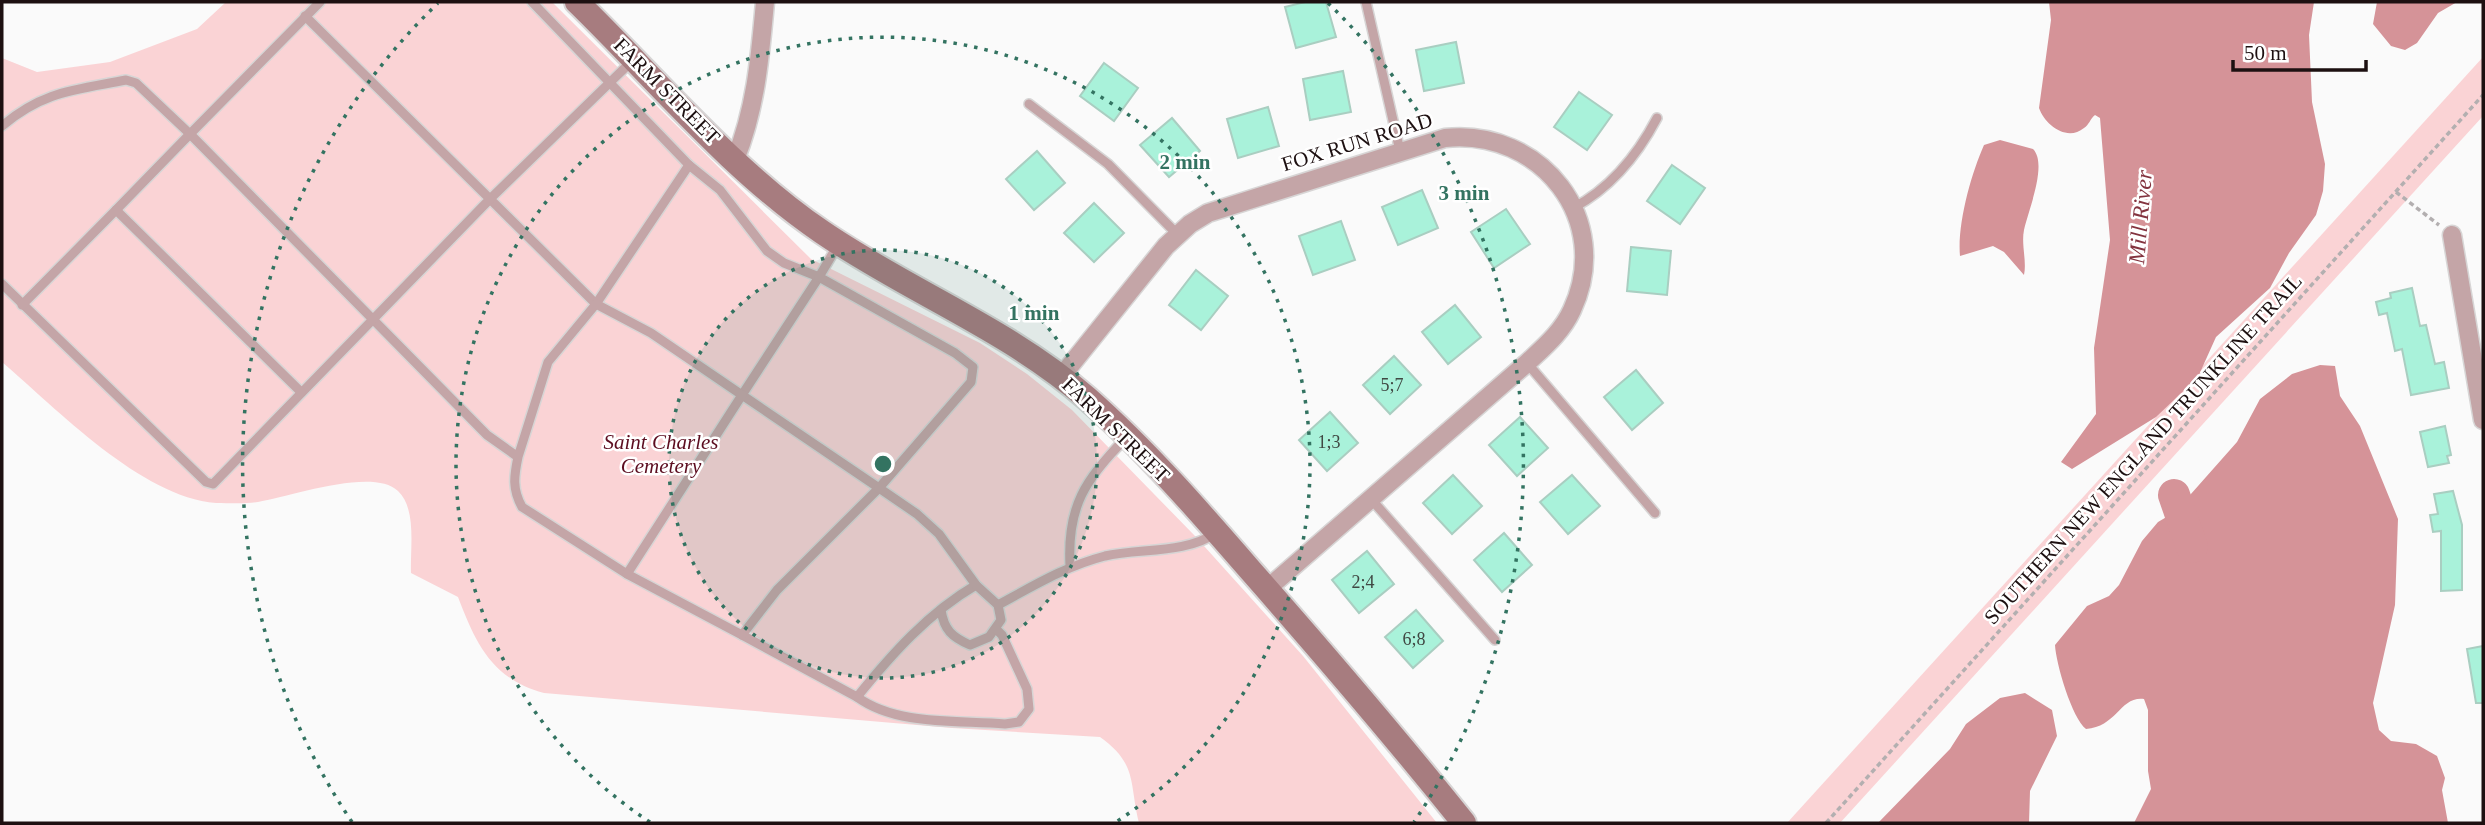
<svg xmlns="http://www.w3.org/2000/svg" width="2485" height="825" viewBox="0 0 2485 825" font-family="'Times New Roman',serif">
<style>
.green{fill:#fad3d5}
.water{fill:#d59398}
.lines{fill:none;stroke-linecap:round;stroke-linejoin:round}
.river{stroke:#d59398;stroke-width:32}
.building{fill:#a9f2da;stroke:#a9cec1;stroke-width:2}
.lane-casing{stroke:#d7d5d5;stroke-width:12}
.street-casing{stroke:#d7d5d5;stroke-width:21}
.secondary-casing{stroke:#d7d5d5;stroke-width:28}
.path{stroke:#b3afb0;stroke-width:3.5;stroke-dasharray:5 3.5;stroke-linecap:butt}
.lane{stroke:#c4a5a7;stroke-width:9}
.street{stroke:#c4a5a7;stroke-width:18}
.secondary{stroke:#a77c7f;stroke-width:24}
.ring{fill:none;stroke:#337361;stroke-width:3.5;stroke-dasharray:3.5 7}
.labels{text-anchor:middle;stroke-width:5;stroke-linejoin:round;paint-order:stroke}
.number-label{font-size:18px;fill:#404843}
.street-label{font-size:21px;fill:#1d1011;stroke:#fff}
.park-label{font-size:21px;font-style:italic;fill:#5c0d20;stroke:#fff}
.water-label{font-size:23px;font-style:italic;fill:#83333f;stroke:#fff}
.centre{fill:#337361;stroke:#fff;stroke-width:3.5}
.ring-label{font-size:21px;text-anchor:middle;font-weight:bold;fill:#337361;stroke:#fff;stroke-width:5;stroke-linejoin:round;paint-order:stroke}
</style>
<rect width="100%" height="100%" fill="#fafafa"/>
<!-- green -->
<g class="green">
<path d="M226,2h326l259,257 169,84 47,31 45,36 123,126 108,120 134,167h-298c-10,-40 -1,-59 -39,-86l-148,-9 -408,-35c-52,-14 -68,-49 -86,-96l-47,-24c-1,-25 6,-64 -13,-82 -25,-24 -109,6 -140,11 -13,2 -29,1 -42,1 -75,-6 -159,-94 -214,-141v-304l35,14 73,-10 87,-33z"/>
<polygon points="2483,57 2483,116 1840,823 1787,823"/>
</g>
<!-- water -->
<g class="water">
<path d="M2049,2h265l-5,33 3,67 13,62 -2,27 -7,24 -27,38 -19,35 -54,49 -18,40 -42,40 -84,52 -11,-7 35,-48 -2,-66 16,-108 -10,-122 -5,-3c-5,4 -6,10 -11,13 -17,14 -39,-3 -45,-20l12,-88z"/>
<polygon points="2377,2 2457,2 2438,13 2417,43 2405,50 2391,46 2373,24"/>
<path d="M2000,140l33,9c15,15 -5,62 -9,81 -3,15 3,31 0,45l-20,-23 -11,-6 -33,10c-3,-31 11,-82 24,-111z"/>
<path d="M2320,365l15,1 5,30 20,30 38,93 -3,86 -22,98 6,27 12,11 25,3 21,12 8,22 -3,12 6,33h-314l17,-34 -3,-18v-61l-4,-11c-24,-3 -27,28 -58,30 -14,-11 -30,-65 -31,-84l32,-39 22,-10 10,-11 23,-44 16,-19 17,-10 62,-70 23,-43 32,-25z"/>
<polygon points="2025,693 2052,710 2057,736 2030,791 2029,823 1878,823 1950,749 1966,724 2000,698"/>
</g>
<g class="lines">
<!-- river -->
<polyline class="river" points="2174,495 2192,547"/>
</g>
<!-- building -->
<g class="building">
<polygon points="1305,2 1326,2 1336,37 1296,48 1285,7"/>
<polygon points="1456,42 1464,83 1424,91 1416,50"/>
<polygon points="1104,63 1138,88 1114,121 1080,96"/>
<polygon points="1343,71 1351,112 1310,120 1303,79"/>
<polygon points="1579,92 1612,115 1587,150 1554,127"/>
<polygon points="1268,107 1279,146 1238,158 1227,119"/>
<polygon points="1172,118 1200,151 1169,177 1140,145"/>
<polygon points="1037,151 1065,183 1034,210 1006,179"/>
<polygon points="1672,165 1705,188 1680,224 1647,201"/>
<polygon points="1422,190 1438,228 1398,245 1382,207"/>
<polygon points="1094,203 1124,233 1094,262 1064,233"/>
<polygon points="1506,209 1530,244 1494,268 1471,232"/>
<polygon points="1341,221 1355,260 1313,275 1299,236"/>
<polygon points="1631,247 1671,251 1667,295 1627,291"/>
<polygon points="1196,270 1228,296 1201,330 1169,305"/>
<polygon points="2412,288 2420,326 2426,325 2435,364 2444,362 2449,388 2411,395 2402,349 2395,351 2387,313 2379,315 2376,302 2391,298 2390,293"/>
<polygon points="1455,305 1481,337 1448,364 1422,332"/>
<polygon points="1394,356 1421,385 1390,414 1363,385"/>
<polygon points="1636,370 1663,403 1632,430 1604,397"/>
<polygon points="1330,412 1358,443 1327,471 1299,440"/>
<polygon points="1520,417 1548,448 1517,476 1489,445"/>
<polygon points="2445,426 2451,455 2447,456 2449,463 2428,467 2420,432"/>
<polygon points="1453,475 1482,506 1452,534 1423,503"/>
<polygon points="1572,475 1600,506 1568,534 1540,502"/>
<polygon points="2453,491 2462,525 2462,590 2441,591 2441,531 2433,532 2430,515 2438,514 2434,494"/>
<polygon points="1504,533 1532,565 1502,592 1474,560"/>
<polygon points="1367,551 1394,584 1359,613 1332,580"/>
<polygon points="1416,610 1443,641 1413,668 1385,637"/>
<polygon points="2483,646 2483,703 2476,703 2467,649"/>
</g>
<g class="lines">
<!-- lane casing -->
<g class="lane-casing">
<g id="lane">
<path d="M532,2l157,163 31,25 47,61 17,12 35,14 -77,118 137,93 -102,102 -35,45 115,62c34,-42 71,-84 119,-112"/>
<polyline points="1366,2 1400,151"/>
<polyline points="633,60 490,199 596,304 689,165"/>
<polyline points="1029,104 1108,164 1177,234"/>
<path d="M2,126c41,-35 73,-36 124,-46l10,3 54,51 130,-132"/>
<path d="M1573,208c38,-20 64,-52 84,-90"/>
<path d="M116,210l74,-76 297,301 31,22c-4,19 -6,32 4,50l105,67 115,-179 -91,-62 -55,-29 -48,58 -30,95"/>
<path d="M839,243l-20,34 136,76 18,14 -2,15 -92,106 38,26 22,20 37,51 22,20 3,15 -12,17 -19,8c-18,-8 -26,-15 -29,-35"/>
<polyline points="2,284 206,482 213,484 490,199 305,16"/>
<polyline points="22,305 116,210 301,392"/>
<polyline points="1527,363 1655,513"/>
<polyline points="1371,499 1495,640"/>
<path d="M1070,565c-3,-58 15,-86 56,-127"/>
<polyline points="627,574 742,635"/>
<path d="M998,605c35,-19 68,-39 107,-49 35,-8 80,-2 111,-23"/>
<path d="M857,697c40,29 100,23 148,27l14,-2 10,-13 -2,-20 -25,-54 -6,-6"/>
</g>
</g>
<!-- street casing -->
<g class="street-casing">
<g id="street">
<path d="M735,160c21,-52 25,-103 30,-158"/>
<polyline points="2452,235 2483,420"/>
<path d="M1061,377l105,-131 24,-22 18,-11 237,-75c96,-10 169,82 127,172 -10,22 -28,37 -45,53l-260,226"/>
</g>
</g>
<!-- secondary casing -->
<g class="secondary-casing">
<path id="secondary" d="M577,2c78,76 155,169 245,230 86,59 186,97 265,166 59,52 112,113 164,173 73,83 144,166 213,252"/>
</g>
<!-- path -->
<g class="path">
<polyline points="2396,192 2439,225"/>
<polyline points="1826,823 2483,95"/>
</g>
<!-- lane -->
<use href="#lane" class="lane"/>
<!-- street -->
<use href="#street" class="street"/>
<!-- secondary -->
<use href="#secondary" class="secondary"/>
</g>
<!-- distance rings -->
<circle cx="883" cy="464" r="214" fill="#337361" fill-opacity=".12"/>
<g class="ring">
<circle cx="883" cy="464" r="214"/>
<path d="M650 822A427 427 0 1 1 1116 822"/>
<path d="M352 822A641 641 0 0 1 438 3M1328 3A641 641 0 0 1 1414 822"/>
</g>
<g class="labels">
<!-- number labels -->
<g class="number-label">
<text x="1392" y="391">5;7</text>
<text x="1329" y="448">1;3</text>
<text x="1363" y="588">2;4</text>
<text x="1414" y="645">6;8</text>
</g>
<!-- street labels -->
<g class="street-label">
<text transform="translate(667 91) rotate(45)" y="7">FARM STREET</text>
<text transform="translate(1357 142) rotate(-17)" y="7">FOX RUN ROAD</text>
<text transform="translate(1116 430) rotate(44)" y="7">FARM STREET</text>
<text transform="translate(2143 449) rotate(-48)" y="7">SOUTHERN NEW ENGLAND TRUNKLINE TRAIL</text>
</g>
<!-- park labels -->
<g class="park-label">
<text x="661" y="449">Saint Charles<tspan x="661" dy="24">Cemetery</tspan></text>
</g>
<!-- water labels -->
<g class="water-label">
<text transform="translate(2140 217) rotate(-85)" y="8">Mill River</text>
</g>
</g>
<circle cx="883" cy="464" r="10" class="centre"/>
<g class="ring-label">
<text x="1185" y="169">2 min</text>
<text x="1464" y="200">3 min</text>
<text x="1034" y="320">1 min</text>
</g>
<!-- border -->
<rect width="2485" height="825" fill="none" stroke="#1d1011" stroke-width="7"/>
<!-- scale -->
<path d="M2233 60v10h133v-10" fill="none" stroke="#1d1011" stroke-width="3.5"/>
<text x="2244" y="60" font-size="21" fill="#1d1011" stroke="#ffffff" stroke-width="5" paint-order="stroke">50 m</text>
</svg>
